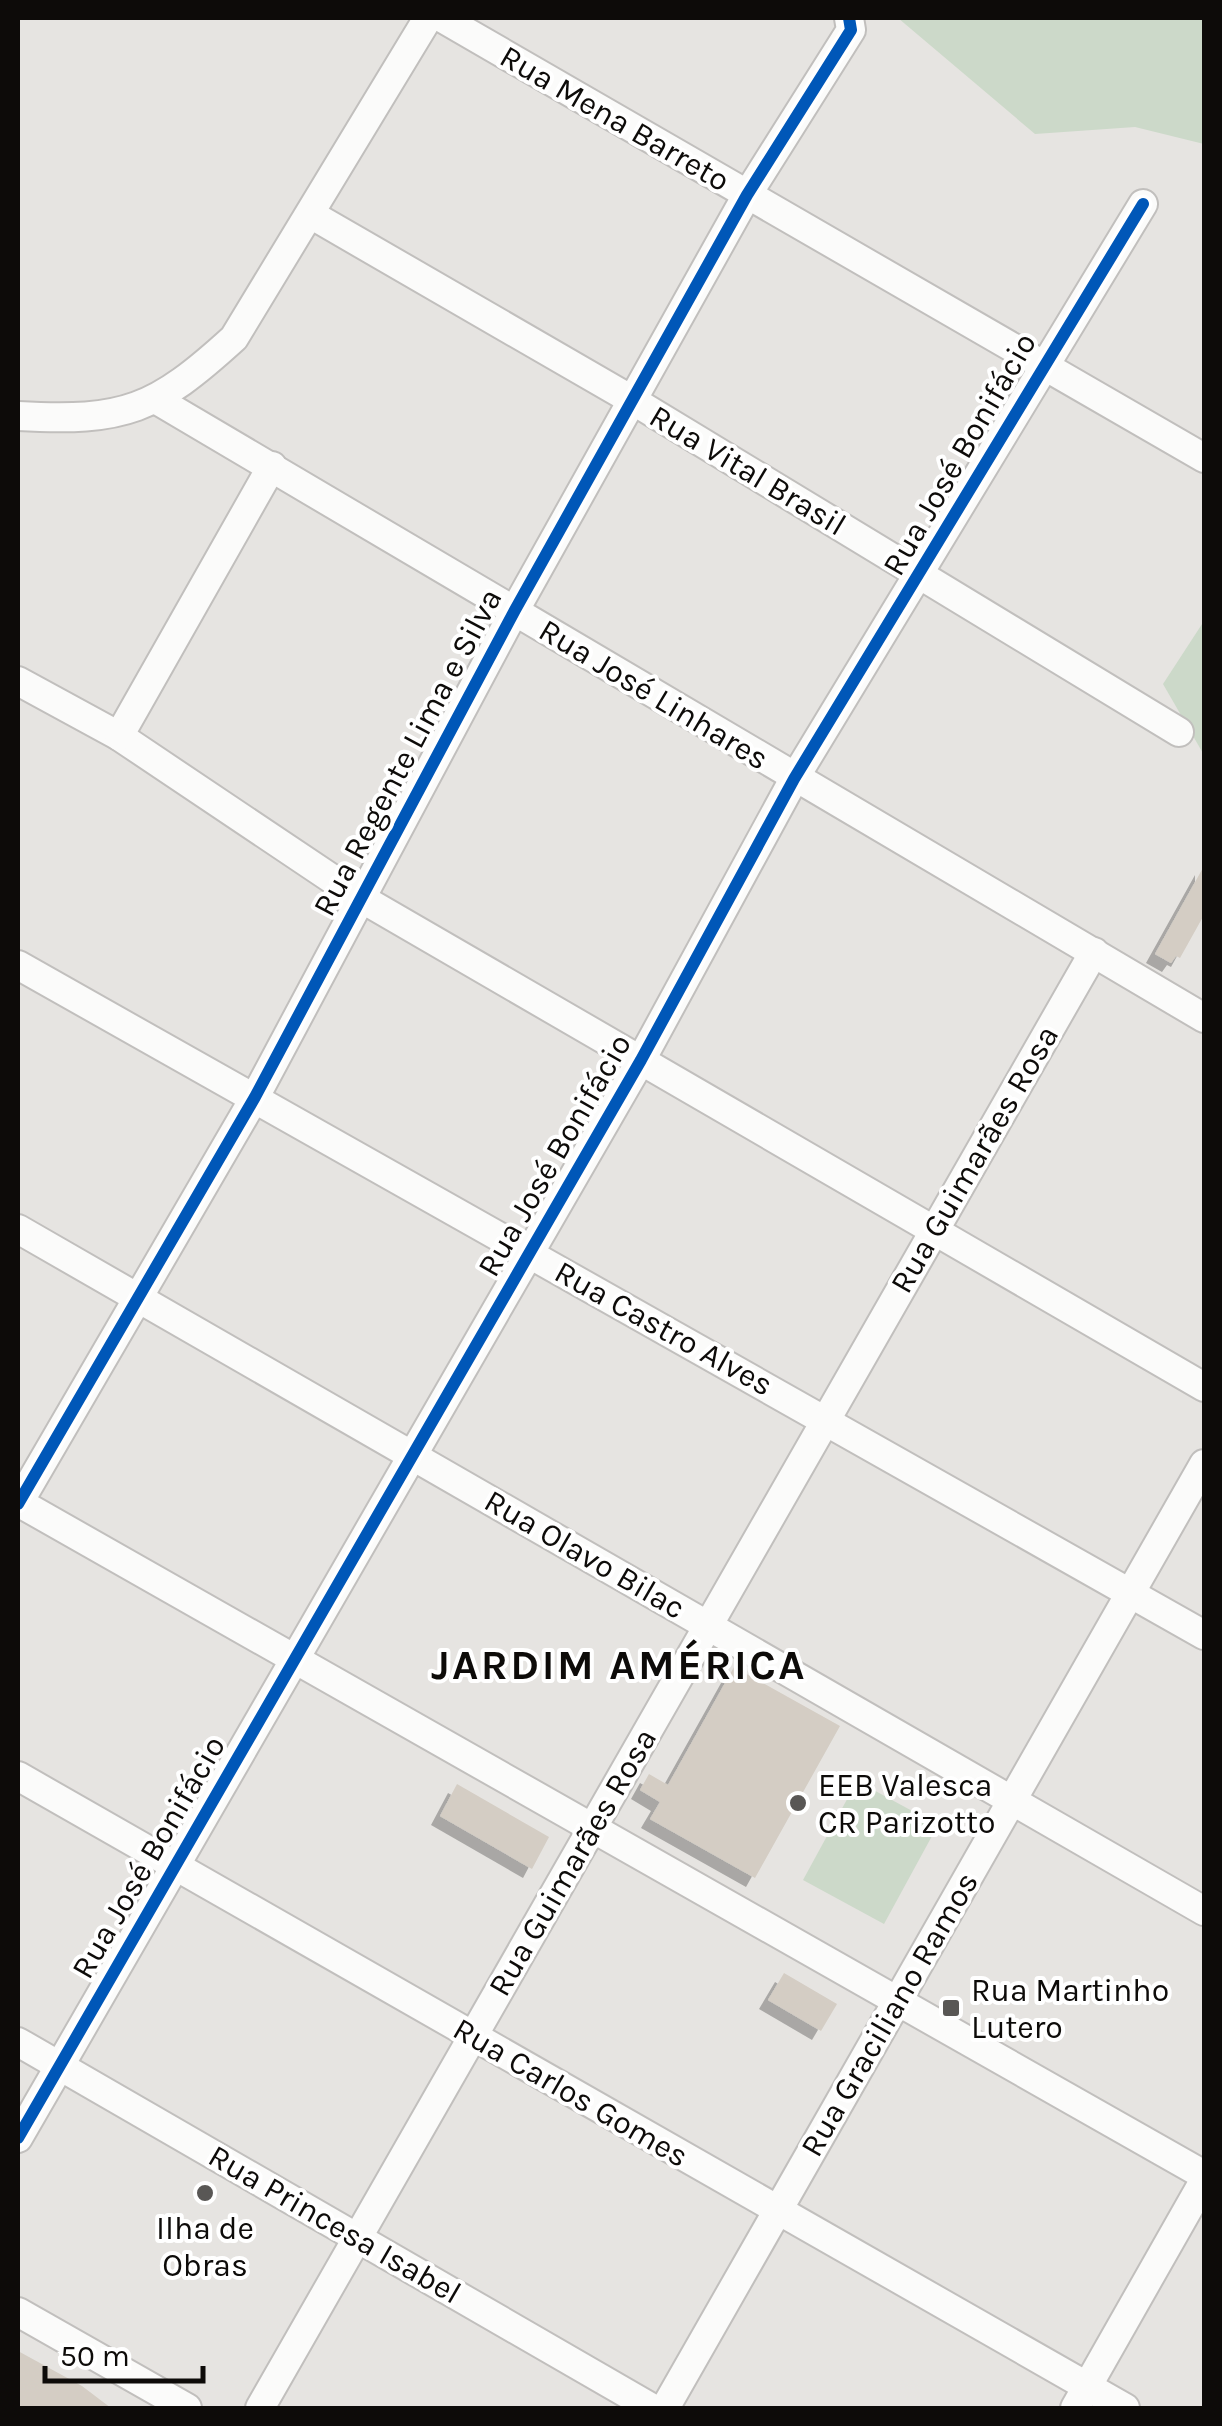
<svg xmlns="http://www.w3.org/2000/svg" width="1222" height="2426" viewBox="0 0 1222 2426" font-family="Karla,sans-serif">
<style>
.green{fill:#ccd9c9}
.building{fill:#d4cdc4;filter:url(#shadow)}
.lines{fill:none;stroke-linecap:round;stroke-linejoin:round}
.minor-casing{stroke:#c1bfbd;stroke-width:32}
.minor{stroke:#fbfbfa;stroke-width:28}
.cycleway-casing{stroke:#fff;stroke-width:19}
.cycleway{stroke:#0057b8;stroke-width:12}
.poi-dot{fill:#595755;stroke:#fff;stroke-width:4}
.labels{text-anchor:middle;stroke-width:8;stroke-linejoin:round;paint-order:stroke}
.street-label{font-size:32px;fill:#0d0b09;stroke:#fff}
.poi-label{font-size:32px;fill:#0d0b09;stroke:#fff;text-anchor:start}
.district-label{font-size:42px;font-weight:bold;letter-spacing:2.5px;fill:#0d0b09;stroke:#fff}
</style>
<defs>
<filter id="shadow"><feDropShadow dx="-9" dy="9" stdDeviation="0" flood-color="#0004"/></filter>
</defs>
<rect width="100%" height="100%" fill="#e6e4e1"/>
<!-- green -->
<g class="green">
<polygon points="898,18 1204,18 1204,144 1135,127 1035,134"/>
<polygon points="1204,621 1204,755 1163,684"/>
<polygon points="857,1781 938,1825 884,1924 803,1880"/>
</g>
<!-- building -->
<g class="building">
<polygon points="1204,866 1204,915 1180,958 1176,956 1171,963 1155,954"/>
<polygon points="734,1667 840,1726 755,1878 650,1819 660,1802 640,1790 649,1774 668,1785"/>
<polygon points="457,1784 549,1837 532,1869 440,1816"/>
<polygon points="784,1973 837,2004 821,2031 768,2000"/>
<polygon points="18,2351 82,2386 111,2408 18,2408"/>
</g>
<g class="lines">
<!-- minor casing -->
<g class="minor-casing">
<g id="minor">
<polyline points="442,18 1204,458"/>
<polyline points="312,215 632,400 1179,732"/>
<polyline points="157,400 1204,1018"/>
<path d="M18,416c107,6 137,-6 216,-78l194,-320"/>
<polyline points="18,681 119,736 359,897 1204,1387"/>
<polyline points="119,736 272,466"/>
<polyline points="18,965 1204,1635"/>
<polyline points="18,1229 1204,1911"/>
<polyline points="18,1502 1204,2175"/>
<polyline points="18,1504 255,1097 515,610 747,195 851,30 849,18"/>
<polyline points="18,1776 1125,2408"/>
<polyline points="18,2042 652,2408"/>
<polyline points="18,2138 641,1060 794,779 1143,204"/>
<polyline points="18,2312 187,2408"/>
<polyline points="260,2408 1094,952"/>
<polyline points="665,2408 1204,1464"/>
<polyline points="1075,2408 1204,2181"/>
</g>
</g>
<!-- minor -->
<use href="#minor" class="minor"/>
<!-- cycleway casing -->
<g class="cycleway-casing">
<g id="cycleway">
<polyline points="18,1504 255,1097 515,610 747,195 851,30 849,18"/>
<polyline points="18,2138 641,1060 794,779 1143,204"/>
</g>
</g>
<!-- cycleway -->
<use href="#cycleway" class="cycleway"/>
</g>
<!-- markers -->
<g class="poi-dot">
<circle cx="798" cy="1803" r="10"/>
<rect x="941" y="1998" width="20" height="20" rx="5"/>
<circle cx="205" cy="2193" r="10"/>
</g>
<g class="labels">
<!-- street labels -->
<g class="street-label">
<text transform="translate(615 118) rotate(30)" y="11">Rua Mena Barreto</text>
<text transform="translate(959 454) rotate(-60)" y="11">Rua José Bonifácio</text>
<text transform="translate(748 470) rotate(31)" y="11">Rua Vital Brasil</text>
<text transform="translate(654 694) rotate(31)" y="11">Rua José Linhares</text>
<text transform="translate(407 752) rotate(-62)" y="11">Rua Regente Lima e Silva</text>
<text transform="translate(554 1155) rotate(-60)" y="11">Rua José Bonifácio</text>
<text transform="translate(974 1159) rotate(-60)" y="11">Rua Guimarães Rosa</text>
<text transform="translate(664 1328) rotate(29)" y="11">Rua Castro Alves</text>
<text transform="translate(585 1554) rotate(30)" y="11">Rua Olavo Bilac</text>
<text transform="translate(148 1857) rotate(-60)" y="11">Rua José Bonifácio</text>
<text transform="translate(572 1862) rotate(-60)" y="11">Rua Guimarães Rosa</text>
<text transform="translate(889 2014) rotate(-60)" y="11">Rua Graciliano Ramos</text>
<text transform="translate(571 2092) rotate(30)" y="11">Rua Carlos Gomes</text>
<text transform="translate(335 2224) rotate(30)" y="11">Rua Princesa Isabel</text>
</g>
<!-- poi labels -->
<g class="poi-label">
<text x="818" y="1796">EEB Valesca<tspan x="818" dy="37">CR Parizotto</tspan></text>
<text x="971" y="2001">Rua Martinho<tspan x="971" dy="37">Lutero</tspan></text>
<text x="205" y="2239" text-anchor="middle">Ilha de<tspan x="205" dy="37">Obras</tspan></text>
</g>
<!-- district labels -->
<g class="district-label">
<text x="619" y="1679">JARDIM AMÉRICA</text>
</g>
</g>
<!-- border -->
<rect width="1222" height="2426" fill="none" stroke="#0d0b09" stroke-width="40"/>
<!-- scale -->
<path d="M45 2366v15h158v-15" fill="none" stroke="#0d0b09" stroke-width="5"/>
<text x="60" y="2366" font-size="30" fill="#0d0b09" stroke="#ffffff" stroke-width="8" paint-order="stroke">50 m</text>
</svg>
